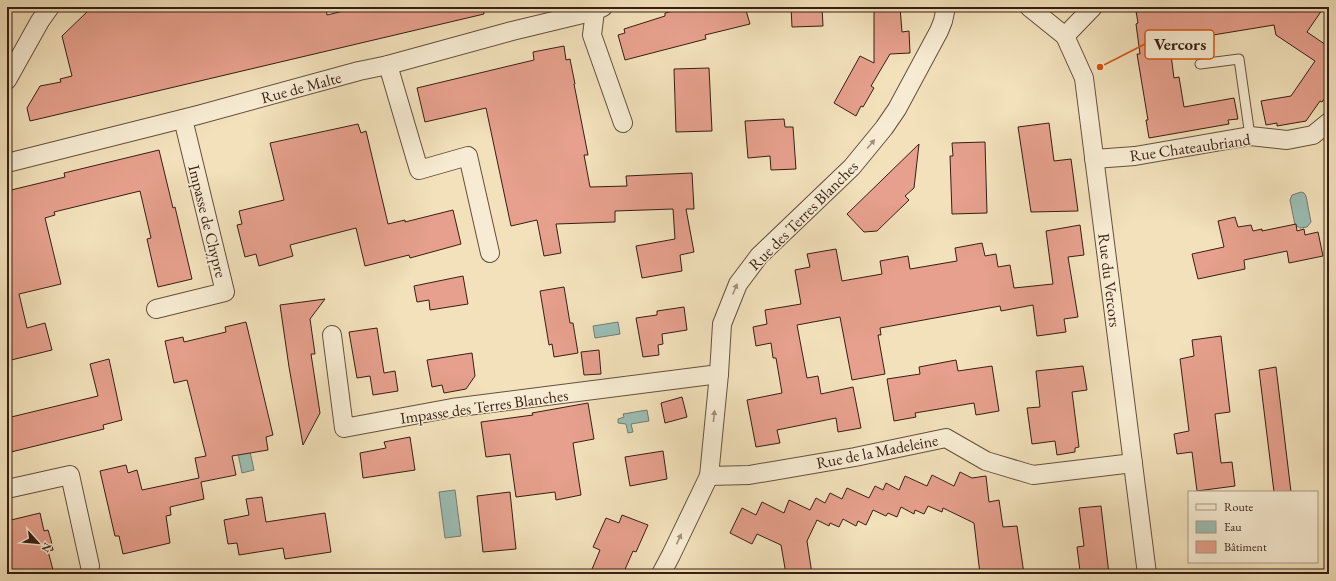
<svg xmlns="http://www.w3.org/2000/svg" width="1336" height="581" viewBox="0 0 1336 581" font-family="'EB Garamond',serif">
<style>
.water{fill:#9bbdb3;stroke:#737d73}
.building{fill:#e6a08d;stroke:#371e13}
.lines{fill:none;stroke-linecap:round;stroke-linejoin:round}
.service-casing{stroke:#664f3d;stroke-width:11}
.minor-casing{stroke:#664f3d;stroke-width:20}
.service{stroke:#f7ecd3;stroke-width:9}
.minor{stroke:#f7ecd3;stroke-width:18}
.oneway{fill:#a18f7d}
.labels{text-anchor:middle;stroke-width:3;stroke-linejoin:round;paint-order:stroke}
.street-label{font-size:16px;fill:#371e13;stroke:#f7ecd3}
.leader{fill:none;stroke:#d6530d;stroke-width:1.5}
.callout-dot{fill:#d6530d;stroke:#f7ecd3;stroke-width:1.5}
.callout{fill:#f7ecd3;stroke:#d6530d;stroke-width:1.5}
.callout-label{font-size:17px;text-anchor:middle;font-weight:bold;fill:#371e13}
</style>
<rect width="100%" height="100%" fill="#f2e1bb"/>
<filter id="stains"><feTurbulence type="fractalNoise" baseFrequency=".005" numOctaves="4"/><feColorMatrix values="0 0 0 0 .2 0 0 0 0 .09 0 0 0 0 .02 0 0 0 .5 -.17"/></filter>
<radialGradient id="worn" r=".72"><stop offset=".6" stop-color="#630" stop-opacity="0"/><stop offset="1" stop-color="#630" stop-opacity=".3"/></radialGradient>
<!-- water -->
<g class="water">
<polygon points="1301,192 1304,193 1306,196 1311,222 1307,227 1300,228 1295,225 1290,200 1292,195"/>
<polygon points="618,322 620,334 595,338 593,326"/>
<polygon points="647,410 649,421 631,424 633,432 628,433 626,424 618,423 618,419 624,417 623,414"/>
<polygon points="249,447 254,470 242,473 237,449"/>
<polygon points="455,490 461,536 445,538 439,492"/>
</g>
<!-- building -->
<g class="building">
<polygon points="105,7 326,7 327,15 360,7 483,7 484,14 30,121 27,108 40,86 61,82 60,79 72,76 62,36 88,11"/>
<polygon points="676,7 745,7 750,24 705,35 706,39 625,60 618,35 625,33 624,29 665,16 665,13 677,10"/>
<polygon points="791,7 822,7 823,26 792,27"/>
<polygon points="874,7 900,7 902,32 909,31 910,53 890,54 871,86 874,88 863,107 861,106 856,116 834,103 860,56 874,63"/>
<polygon points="1165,7 1324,7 1307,32 1326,45 1329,41 1329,92 1322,102 1320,101 1306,121 1277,126 1277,123 1266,125 1261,101 1291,96 1315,61 1276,35 1274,25 1213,35 1212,31 1169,39 1174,78 1179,77 1184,107 1234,98 1238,119 1228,120 1229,124 1149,138 1146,120 1148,120 1137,54 1140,54 1136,24 1138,23 1136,11"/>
<polygon points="564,46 566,60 570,59 575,84 574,84 588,155 584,155 590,187 627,186 626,176 692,173 694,209 686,209 694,252 680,255 682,271 642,278 636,246 675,239 673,209 615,211 615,222 556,224 561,253 544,256 537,220 511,226 486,108 425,122 417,88 534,60 533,52"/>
<polygon points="709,68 712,131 676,132 674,69"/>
<polygon points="784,119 785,127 793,127 796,169 771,170 770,156 748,158 745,121"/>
<polygon points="1049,123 1054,161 1071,159 1078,211 1031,212 1018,127"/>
<polygon points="358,124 361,133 366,131 388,224 405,220 405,222 453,210 461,244 410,258 409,255 365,266 356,228 290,245 293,256 259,266 256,254 245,257 237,225 242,224 239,211 284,200 270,143"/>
<polygon points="985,142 987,213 952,214 950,156 953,156 952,143"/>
<polygon points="919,144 914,188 905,196 909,200 877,231 864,232 847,214"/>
<polygon points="159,150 173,208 175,207 192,279 158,287 147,239 151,238 140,191 54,212 55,215 45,218 61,284 19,294 27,328 45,323 52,350 7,361 7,191 65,177 64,173"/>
<polygon points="1235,217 1238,227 1251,225 1253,231 1262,229 1262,231 1296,224 1297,231 1304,229 1305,235 1318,232 1323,256 1289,263 1287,251 1244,260 1245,269 1198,279 1192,254 1224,247 1218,221"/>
<polygon points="1080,225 1084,255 1068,257 1078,317 1064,319 1066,332 1037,336 1033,305 1001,311 1000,306 880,328 881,335 878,335 885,374 852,380 840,317 797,325 807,378 818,376 821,394 853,387 861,428 838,432 836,418 777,430 780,443 756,447 747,400 782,393 776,358 773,358 771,343 756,346 753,327 767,324 765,310 801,304 795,270 810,267 807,254 836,249 842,281 882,274 880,261 908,256 910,269 957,261 955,248 982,243 985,256 996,254 998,267 1010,265 1014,288 1053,284 1046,231"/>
<polygon points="463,276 468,304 430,310 429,300 417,302 414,286"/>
<polygon points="564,287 570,323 573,323 578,353 554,357 552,344 549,345 540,291"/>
<polygon points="325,299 310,319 315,354 311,354 320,413 303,445 289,367 280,305"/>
<polygon points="684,307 687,330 662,334 663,344 658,345 659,355 643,357 636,318 657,315 657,311"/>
<polygon points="246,322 273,435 266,437 268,450 232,456 236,475 201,482 204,499 170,507 171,515 166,516 170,543 123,554 119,536 115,536 100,471 126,465 128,473 137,470 142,490 199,478 195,458 206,456 187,380 174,383 165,341 183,337 184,342 226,332 225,327"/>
<polygon points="377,328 384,373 395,371 398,391 373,395 370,376 357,378 349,332"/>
<polygon points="1221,336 1230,412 1215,414 1221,463 1232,462 1235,486 1197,491 1192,452 1177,454 1174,434 1189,431 1180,359 1194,356 1192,340"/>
<polygon points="599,350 601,374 584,375 581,352"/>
<polygon points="472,353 475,376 466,389 444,393 442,385 432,387 427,360"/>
<polygon points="109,359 122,420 103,425 104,429 7,453 7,418 98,396 90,364"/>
<polygon points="956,360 958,371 992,366 999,411 976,415 974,403 915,413 916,417 894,421 887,379 920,374 919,367"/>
<polygon points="1083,366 1087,390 1072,392 1079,447 1075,448 1075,452 1057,455 1055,441 1032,444 1027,408 1040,407 1036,371"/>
<polygon points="1276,367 1291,492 1274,492 1259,370"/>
<polygon points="682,397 687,417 665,423 661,403"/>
<polygon points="588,403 594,439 573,443 581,495 556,500 555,492 516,497 510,454 486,457 481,422 533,415 532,413"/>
<polygon points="410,437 415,470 363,478 360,453 386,448 384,442"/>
<polygon points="663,451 667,479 630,486 625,457"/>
<polygon points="960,472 972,478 986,476 989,502 999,500 1003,527 1017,526 1024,574 980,574 974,523 943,508 942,512 928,506 924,514 915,510 914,514 901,507 897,517 888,513 886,516 873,510 866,525 858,521 856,526 843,519 839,527 830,523 829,526 817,520 807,541 812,574 786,574 781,545 757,534 752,544 730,533 742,508 756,515 762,502 784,513 789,500 810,510 816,498 825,503 830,493 842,499 847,488 869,498 875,486 883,490 886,483 899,490 905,476 927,486 932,475 954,486"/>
<polygon points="510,492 516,549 483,552 477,496"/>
<polygon points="262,497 266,522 325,513 331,552 285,559 283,548 239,555 237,543 228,544 224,520 249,515 246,499"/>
<polygon points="1101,506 1109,574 1087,574 1087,571 1080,571 1077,547 1084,546 1079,508"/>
<polygon points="40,513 44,531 48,530 51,540 53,550 48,551 53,570 33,574 7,574 7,521"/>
<polygon points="622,515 648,525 636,552 633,551 623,574 590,574 600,550 593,547 606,518 619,523"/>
</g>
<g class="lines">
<!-- service casing -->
<g class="service-casing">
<polyline id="service" points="1200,64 1239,59 1250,136"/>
</g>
<!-- minor casing -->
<g class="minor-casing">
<g id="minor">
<polyline points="603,7 595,11 592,35 623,123"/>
<polyline points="1029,7 1065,36 1084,78 1147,574"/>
<polyline points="1065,36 1093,7"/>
<polyline points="388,65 419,170 468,156 490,253"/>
<polyline points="7,80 40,21 50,7"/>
<polyline points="1094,159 1135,156 1250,136 1287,140 1313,135 1329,122"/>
<polyline points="7,163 198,115 359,71 388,65 512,31 595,11"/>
<polyline points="156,309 225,292 183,119"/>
<polyline points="332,335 344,428 452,408 719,374"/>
<polyline points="709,476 749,475 855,457 946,438 986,461 1033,475 1133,463"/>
<polyline points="7,489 70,475 90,566"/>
<polyline points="661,574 671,555 709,476 719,374 722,324 738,284 759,256 852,167 884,128 897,109 939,31 943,21 946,7"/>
</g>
</g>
<!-- service -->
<use href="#service" class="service"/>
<!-- minor -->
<use href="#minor" class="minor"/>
</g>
<!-- one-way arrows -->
<defs><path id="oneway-solid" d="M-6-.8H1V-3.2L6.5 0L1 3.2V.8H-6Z"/></defs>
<g class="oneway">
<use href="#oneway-solid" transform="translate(871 144) rotate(-50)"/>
<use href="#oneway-solid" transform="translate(735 289) rotate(-67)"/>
<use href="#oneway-solid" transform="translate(714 416) rotate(-84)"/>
<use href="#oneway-solid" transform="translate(679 539) rotate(-65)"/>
</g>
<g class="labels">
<!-- street labels -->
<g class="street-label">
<text transform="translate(301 87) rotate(-15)" y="6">Rue de Malte</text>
<text transform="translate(1190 147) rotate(-8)" y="6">Rue Chateaubriand</text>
<text transform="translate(803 215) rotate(-45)" y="6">Rue des Terres Blanches</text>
<text transform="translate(208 221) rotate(76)" y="6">Impasse de Chypre</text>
<text transform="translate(1110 280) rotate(83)" y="6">Rue du Vercors</text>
<text transform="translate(484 406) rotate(-8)" y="6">Impasse des Terres Blanches</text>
<text transform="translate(877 451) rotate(-11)" y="6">Rue de la Madeleine</text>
</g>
</g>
<!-- callouts -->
<path class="leader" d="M1100 67L1145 44"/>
<circle class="callout-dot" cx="1100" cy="67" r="4"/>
<rect class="callout" x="1145" y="30" width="69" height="29" rx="4"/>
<g class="callout-label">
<text x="1180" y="50">Vercors</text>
</g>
<!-- margin -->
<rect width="1336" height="581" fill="none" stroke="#f2e1bb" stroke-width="24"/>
<rect x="8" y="8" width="1320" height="565" fill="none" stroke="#371e13" stroke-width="2"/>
<rect x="12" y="12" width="1312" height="557" fill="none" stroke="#371e13"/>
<!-- legend -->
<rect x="1188" y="491" width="130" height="72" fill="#f7ecd3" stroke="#aa9a86"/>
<rect x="1196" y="504" width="20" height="6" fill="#f7ecd3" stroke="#aa9a86"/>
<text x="1224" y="511" font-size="12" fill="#371e13">Route</text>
<rect x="1196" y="521" width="20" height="12" fill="#9bbdb3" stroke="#aa9a86"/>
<text x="1224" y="531" font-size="12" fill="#371e13">Eau</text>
<rect x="1196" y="541" width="20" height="12" fill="#e6a08d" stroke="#aa9a86"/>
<text x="1224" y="551" font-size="12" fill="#371e13">Bâtiment</text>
<!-- north arrow -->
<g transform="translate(38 543) rotate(117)" stroke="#f7ecd3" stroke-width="3" paint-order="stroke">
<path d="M0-3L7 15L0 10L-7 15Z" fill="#371e13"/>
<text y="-6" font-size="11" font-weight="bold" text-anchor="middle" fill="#371e13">N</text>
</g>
<rect width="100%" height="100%" filter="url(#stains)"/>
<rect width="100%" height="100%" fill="url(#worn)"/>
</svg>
